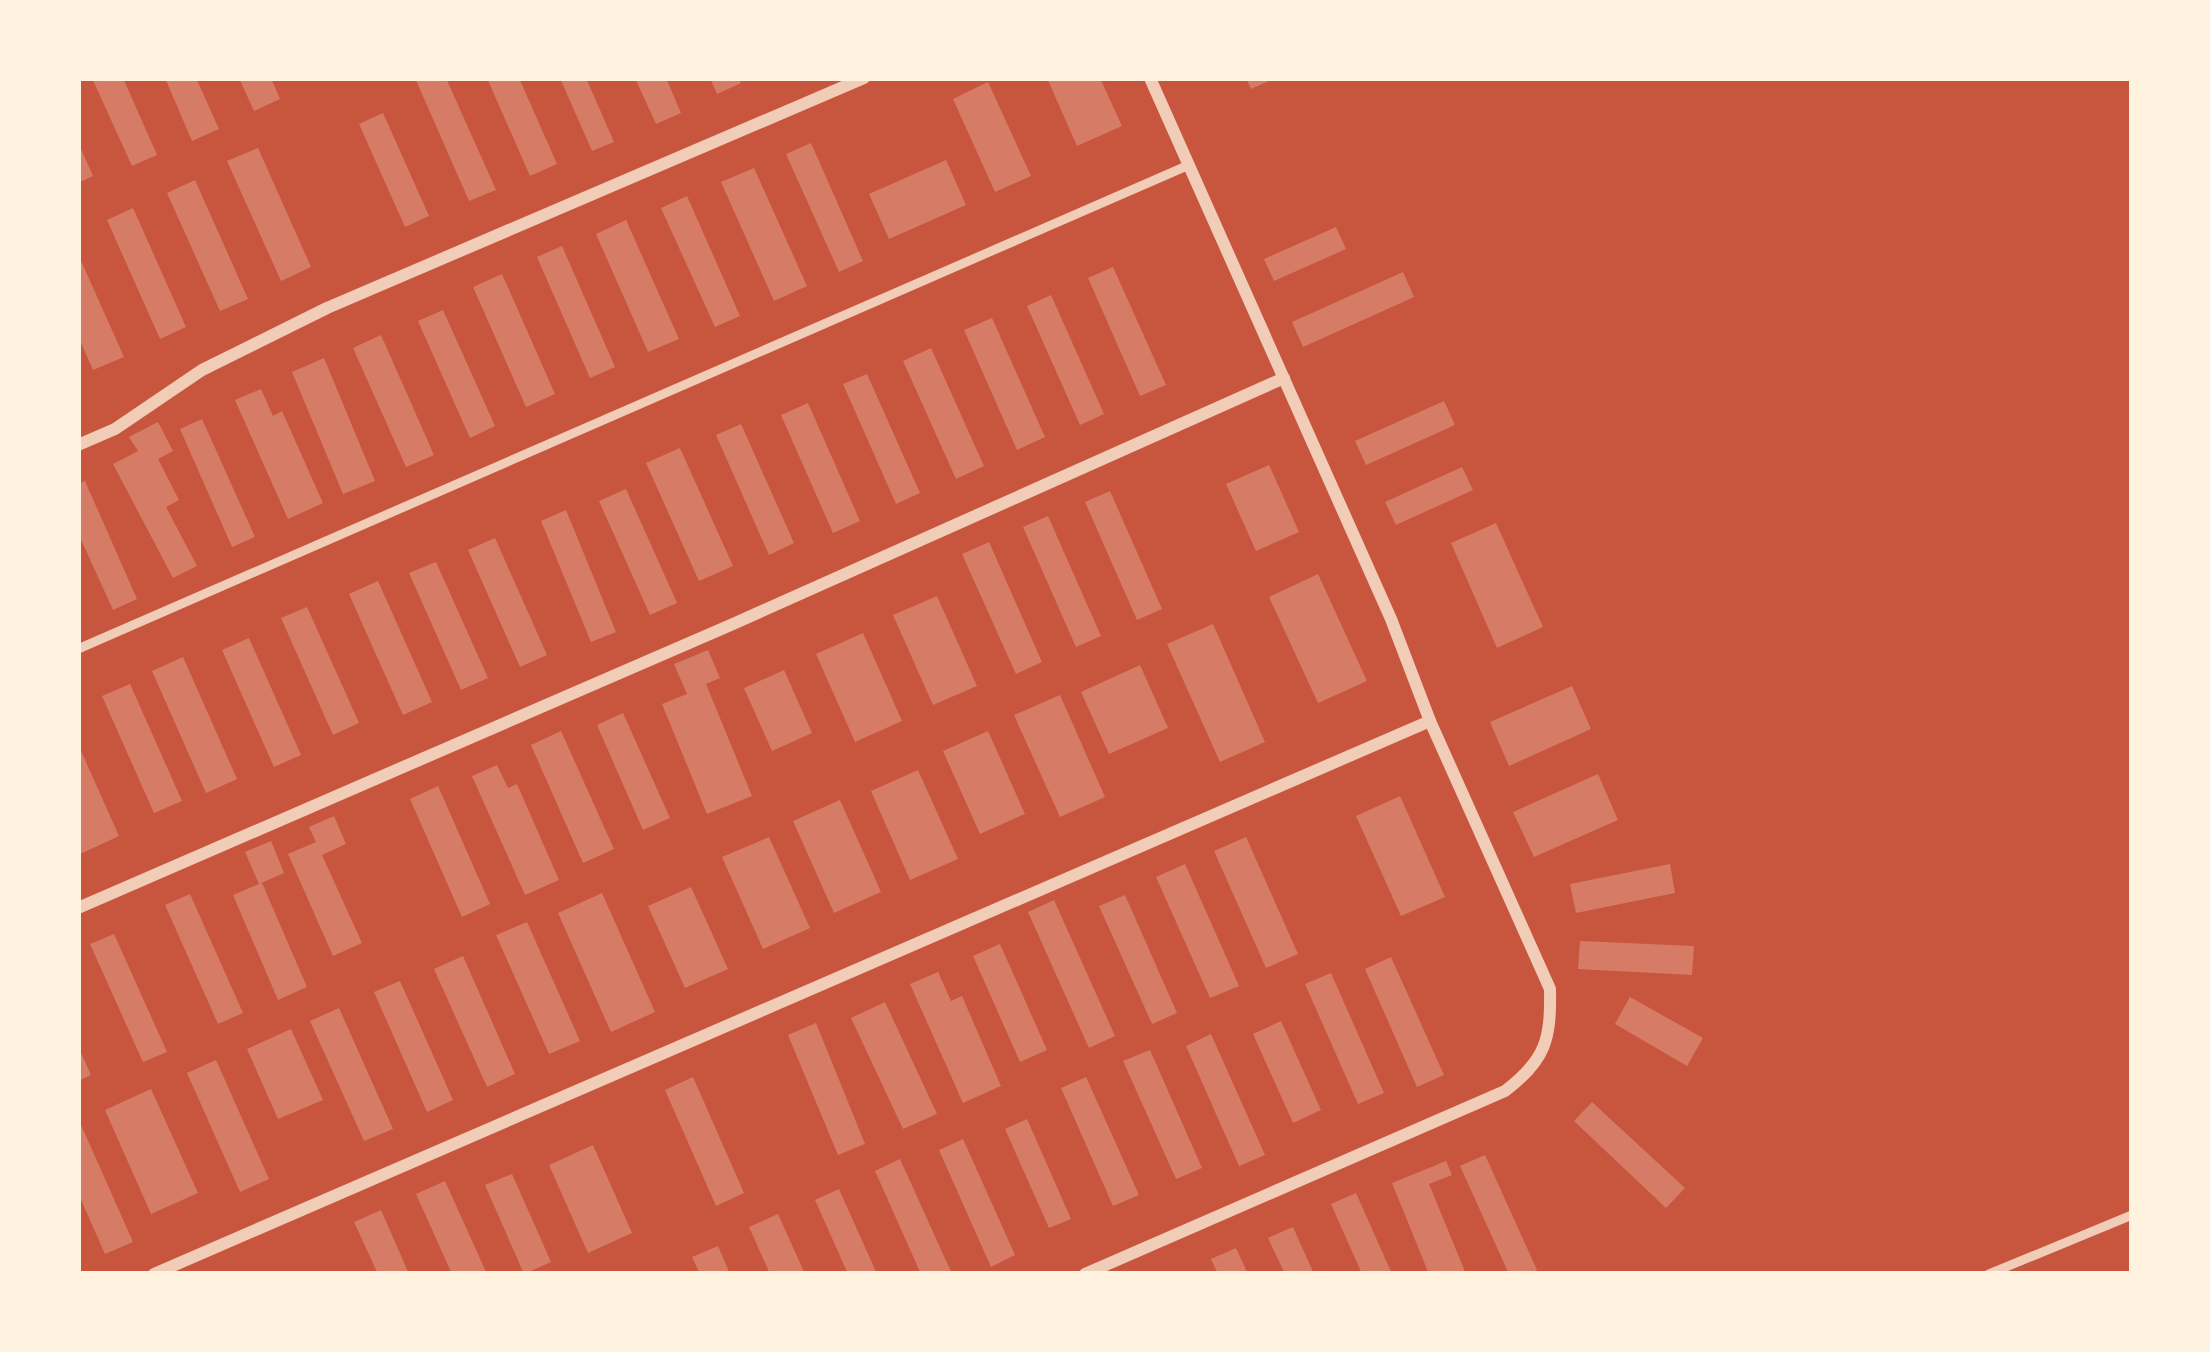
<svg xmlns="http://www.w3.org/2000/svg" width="2210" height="1352" viewBox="0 0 2210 1352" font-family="Cabin,sans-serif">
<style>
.building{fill:#d67c66}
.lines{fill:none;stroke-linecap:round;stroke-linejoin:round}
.service{stroke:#f1ccb7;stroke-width:9}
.minor{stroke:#f1ccb7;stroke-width:12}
</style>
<rect width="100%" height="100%" fill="#c8553d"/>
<!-- building -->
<g class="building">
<polygon points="92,78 123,78 157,155 132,166"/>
<polygon points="165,78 196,78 219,129 192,141"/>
<polygon points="239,78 271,78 280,99 254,111"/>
<polygon points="415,78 446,78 496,190 469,201"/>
<polygon points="487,78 519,78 557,164 530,176"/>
<polygon points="560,78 586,78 614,142 592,151"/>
<polygon points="635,78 666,78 681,113 656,124"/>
<polygon points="710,78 738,78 741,83 717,94"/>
<polygon points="1047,78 1100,78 1122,126 1077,146"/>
<polygon points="1246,78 1275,78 1251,89"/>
<polygon points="988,82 1031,176 995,192 953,99"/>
<polygon points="383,113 429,216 405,227 359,124"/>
<polygon points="78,142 93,176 78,183"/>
<polygon points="811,143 863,261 839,272 786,154"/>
<polygon points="258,148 311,267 281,281 227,161"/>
<polygon points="946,160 966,205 889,239 869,194"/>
<polygon points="754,168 807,286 774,301 721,182"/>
<polygon points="195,180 248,299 220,311 167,193"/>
<polygon points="687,196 740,316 715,327 661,208"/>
<polygon points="133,208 186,327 160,339 107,220"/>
<polygon points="626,220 679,339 648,352 596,234"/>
<polygon points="1336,227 1346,249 1274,281 1264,259"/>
<polygon points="562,246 615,367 590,378 537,257"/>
<polygon points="78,254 124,357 93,370 78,336"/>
<polygon points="1113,267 1166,385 1140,396 1088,278"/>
<polygon points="1403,272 1414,297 1303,347 1292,322"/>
<polygon points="502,274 555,394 526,407 473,287"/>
<polygon points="1051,295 1104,414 1080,425 1027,306"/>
<polygon points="443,310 495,426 470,438 418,321"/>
<polygon points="992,318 1045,437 1017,450 964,330"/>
<polygon points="381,335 434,455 406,467 353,348"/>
<polygon points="931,348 984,466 956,479 903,361"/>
<polygon points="324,358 375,481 343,494 292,372"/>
<polygon points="867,374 920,493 896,504 843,384"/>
<polygon points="261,389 273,416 282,411 323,503 288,519 235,400"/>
<polygon points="1444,401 1455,425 1366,465 1355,441"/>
<polygon points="808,403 860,521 833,533 781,415"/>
<polygon points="202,419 255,537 232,547 180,429"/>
<polygon points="158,422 173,451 158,459 179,500 166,507 197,566 173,578 113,464 138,451 129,437"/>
<polygon points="741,424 794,543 769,555 716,435"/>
<polygon points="680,448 733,566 699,581 646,463"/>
<polygon points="1269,465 1299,532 1256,551 1226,484"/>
<polygon points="1462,467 1473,490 1396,525 1385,502"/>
<polygon points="85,481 137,599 113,610 78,533 78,484"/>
<polygon points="626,489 677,603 650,615 599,501"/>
<polygon points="1110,491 1162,609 1137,620 1085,502"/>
<polygon points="566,510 616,632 591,642 541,521"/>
<polygon points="1048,516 1101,636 1076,647 1023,527"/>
<polygon points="1496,523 1543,627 1497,648 1451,543"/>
<polygon points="495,538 547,655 520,667 468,550"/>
<polygon points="989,542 1042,662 1016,674 962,554"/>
<polygon points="436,562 488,678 461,690 409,573"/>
<polygon points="1318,574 1367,681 1318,703 1269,597"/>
<polygon points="378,581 432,702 403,715 349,594"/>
<polygon points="937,596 977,686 933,705 893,615"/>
<polygon points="307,607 359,723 333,735 281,618"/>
<polygon points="1213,624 1265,742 1220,762 1167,644"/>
<polygon points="863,633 902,721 855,742 816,654"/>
<polygon points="249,638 301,755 274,767 222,650"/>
<polygon points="708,650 720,678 706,684 752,796 707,814 662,704 687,694 674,664"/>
<polygon points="183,657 237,779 206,793 152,671"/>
<polygon points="1140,665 1168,728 1109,754 1081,692"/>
<polygon points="784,670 812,733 772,751 744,688"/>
<polygon points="130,684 182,801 154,813 102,696"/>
<polygon points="1572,686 1591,729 1509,766 1490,722"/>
<polygon points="1060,695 1105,797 1060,817 1014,715"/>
<polygon points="623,713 670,818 643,830 597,725"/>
<polygon points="561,731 614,849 583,863 531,745"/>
<polygon points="988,731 1025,814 980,834 943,751"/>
<polygon points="78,744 119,836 78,855"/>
<polygon points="497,765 508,788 517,784 559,880 525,895 472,776"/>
<polygon points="918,770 958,859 910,880 871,791"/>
<polygon points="1598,774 1618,820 1534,857 1513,812"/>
<polygon points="438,786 490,904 462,917 410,799"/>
<polygon points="1400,796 1445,897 1401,916 1356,816"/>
<polygon points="840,800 881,892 834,913 793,821"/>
<polygon points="334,816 346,844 322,855 362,943 333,956 288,854 316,842 309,827"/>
<polygon points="769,837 810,928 763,949 722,857"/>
<polygon points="1246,837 1298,954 1266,968 1214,851"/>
<polygon points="271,841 284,873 259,884 262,883 307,987 278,1000 233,895 259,884 245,852"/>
<polygon points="1185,864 1239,986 1210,998 1156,877"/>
<polygon points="1670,864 1675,893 1576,913 1570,884"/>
<polygon points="691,887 728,969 685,988 648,906"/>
<polygon points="602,893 655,1012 611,1032 558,913"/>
<polygon points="190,894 243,1013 218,1024 165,905"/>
<polygon points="1125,895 1177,1013 1152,1024 1099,906"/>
<polygon points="1054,900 1115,1036 1089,1048 1028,912"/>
<polygon points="527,922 580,1041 549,1054 496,935"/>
<polygon points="114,934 167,1052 143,1062 90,944"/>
<polygon points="1580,941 1694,946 1692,975 1578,969"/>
<polygon points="1000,944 1047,1050 1020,1062 973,956"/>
<polygon points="463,956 515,1074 487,1087 434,969"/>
<polygon points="1391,957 1444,1075 1417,1087 1365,969"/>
<polygon points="938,972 951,1001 962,996 1001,1086 963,1103 910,984"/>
<polygon points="1331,973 1384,1093 1358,1104 1305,984"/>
<polygon points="400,981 453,1100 427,1112 374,992"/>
<polygon points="1630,997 1703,1038 1687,1066 1615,1024"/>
<polygon points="885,1002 937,1114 903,1129 851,1018"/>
<polygon points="339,1008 393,1129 364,1141 310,1021"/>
<polygon points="1281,1021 1321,1110 1293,1123 1253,1034"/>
<polygon points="816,1023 865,1144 838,1155 788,1035"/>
<polygon points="291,1029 323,1100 278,1119 247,1049"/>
<polygon points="1211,1034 1265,1155 1239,1166 1186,1046"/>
<polygon points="78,1046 91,1075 78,1081"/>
<polygon points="1150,1050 1202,1168 1176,1179 1123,1061"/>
<polygon points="216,1060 269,1179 240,1192 187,1073"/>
<polygon points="693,1077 744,1193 716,1206 665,1090"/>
<polygon points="1086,1077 1139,1195 1113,1206 1061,1088"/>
<polygon points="151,1089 198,1193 151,1214 105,1110"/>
<polygon points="1592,1102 1685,1188 1666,1208 1574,1121"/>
<polygon points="78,1118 133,1242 105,1254 78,1193"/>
<polygon points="1027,1119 1071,1219 1049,1228 1005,1129"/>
<polygon points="963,1139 1015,1255 991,1267 939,1150"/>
<polygon points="593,1145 632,1233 588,1253 549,1165"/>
<polygon points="1485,1155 1537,1270 1529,1274 1509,1274 1460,1166"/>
<polygon points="900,1159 952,1274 921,1274 875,1171"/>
<polygon points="1446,1161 1452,1175 1429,1184 1466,1274 1429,1274 1392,1183"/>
<polygon points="512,1174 551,1262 524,1274 485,1185"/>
<polygon points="445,1181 487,1274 452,1274 416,1194"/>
<polygon points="839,1189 877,1274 848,1274 815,1200"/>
<polygon points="1356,1193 1392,1274 1362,1274 1331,1204"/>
<polygon points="381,1210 409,1274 378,1274 354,1222"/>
<polygon points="778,1214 805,1274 770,1274 749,1227"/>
<polygon points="1293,1227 1314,1274 1285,1274 1268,1238"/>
<polygon points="718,1246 730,1274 700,1274 692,1257"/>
<polygon points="1236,1248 1248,1274 1218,1274 1211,1259"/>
</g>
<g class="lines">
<!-- service -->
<g class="service">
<polyline points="78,649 1189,165"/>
<polyline points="1989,1274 2132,1215"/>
</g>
<!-- minor -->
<g class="minor">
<polyline points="78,445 115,429 202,370 327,308 864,78"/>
<polyline points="78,908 733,624 1284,378"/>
<polyline points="154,1274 1430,721"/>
<path d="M1085,1274l420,-183c41,-31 46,-52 45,-102l-120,-268 -39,-102 -241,-541"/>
</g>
</g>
<!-- border -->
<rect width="2210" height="1352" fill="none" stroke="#fff3e0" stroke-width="162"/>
</svg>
